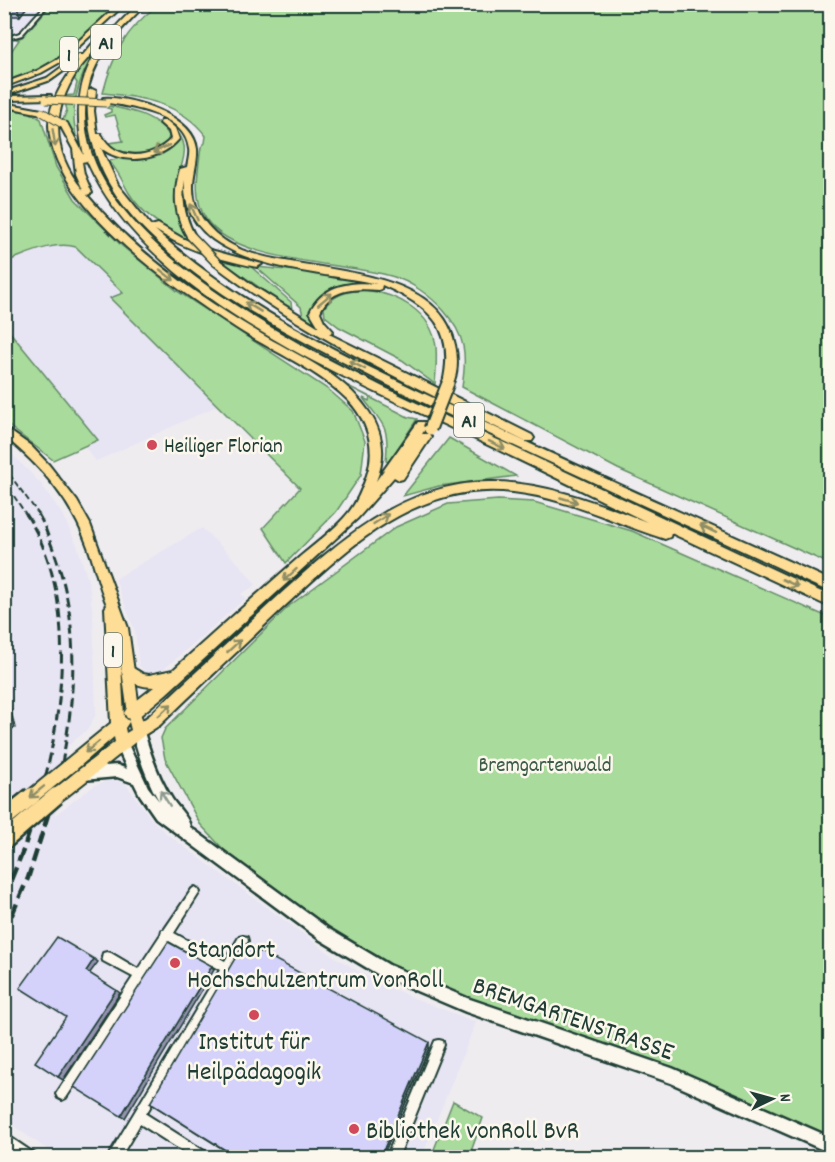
<svg xmlns="http://www.w3.org/2000/svg" width="835" height="1162" viewBox="0 0 835 1162" font-family="Dekko,sans-serif">
<style>
.built{fill:#e7e4f3}
.green{fill:#a9db9c;stroke:#648c68;stroke-width:1.5}
.lines{fill:none;stroke-linecap:round;stroke-linejoin:round}
.street-casing{stroke:#1f3d34;stroke-width:4}
.secondary-casing{stroke:#1f3d34;stroke-width:5}
.primary-casing{stroke:#1f3d34;stroke-width:4}
.highway-casing{stroke:#1f3d34;stroke-width:4}
.street{fill:#fbf7ec;fill-rule:evenodd}
.secondary{fill:#fbf7ec;fill-rule:evenodd}
.primary{fill:#fedd96;fill-rule:evenodd}
.highway{fill:#fedd96;fill-rule:evenodd}
.rail-far2{stroke:#1f3d34;stroke-width:2;stroke-dasharray:6 3;stroke-linecap:butt}
.rail-far1{stroke:#1f3d34;stroke-width:3;stroke-dasharray:10 4.5;stroke-linecap:butt}
.rail{stroke:#1f3d34;stroke-width:4.5;stroke-dasharray:13 6;stroke-linecap:butt}
.primary-bridge-far1-casing{stroke:#1f3d34;stroke-width:17;stroke-linecap:butt}
.primary-bridge-casing{stroke:#1f3d34;stroke-width:21;stroke-linecap:butt}
.highway-bridge-far2-casing{stroke:#1f3d34;stroke-width:9;stroke-linecap:butt}
.highway-bridge-far1-casing{stroke:#1f3d34;stroke-width:11;stroke-linecap:butt}
.highway-bridge-casing{stroke:#1f3d34;stroke-width:15;stroke-linecap:butt}
.primary-bridge-far1{stroke:#fedd96;stroke-width:13}
.primary-bridge{stroke:#fedd96;stroke-width:16}
.highway-bridge-far2{stroke:#fedd96;stroke-width:7}
.highway-bridge-far1{stroke:#fedd96;stroke-width:8}
.highway-bridge{stroke:#fedd96;stroke-width:11}
.wall{fill:#b6b5d8;stroke:#1f3d34;stroke-width:1.5}
.shaded-wall{fill:#9493b0;stroke:#1f3d34;stroke-width:1.5}
.building{fill:#d4d2fb;stroke:#1f3d34;stroke-width:1.5}
.oneway{stroke:#8e8d65}
.oneway2{stroke:#8d9a90}
.poi-dot{fill:#d1495b;stroke:#fbf7ec;stroke-width:2}
.labels{text-anchor:middle;stroke-width:5;stroke-linejoin:round;paint-order:stroke}
.shield{fill:#fbf7ec;stroke:#61756b;stroke-width:1.5}
.shield-label{font-size:20px;font-weight:bold;fill:#1f3d34}
.poi-label{font-size:21px;fill:#1f3d34;stroke:#fbf7ec;text-anchor:start}
.park-label{font-size:21px;fill:#3b5d49;stroke:#fbf7ec}
.near-poi-label{font-size:26px;fill:#1f3d34;stroke:#fbf7ec;text-anchor:start}
.near-street-label{font-size:26px;fill:#1f3d34;stroke:#fbf7ec}
</style>
<rect width="100%" height="100%" fill="#efecf0"/>
<filter id="ink" filterUnits="userSpaceOnUse"><feTurbulence type="fractalNoise" baseFrequency=".0167" numOctaves="2"/><feDisplacementMap in="SourceGraphic" scale="12" xChannelSelector="R" yChannelSelector="G"/><feConvolveMatrix kernelMatrix="1 2 1 2 8 2 1 2 1" color-interpolation-filters="sRGB"/></filter>
<g filter="url(#ink)">
<!-- built -->
<g class="built">
<polygon points="4,5 45,5 13,35 5,37"/>
<polygon points="57,245 76,247 124,293 111,299 217,406 96,461 84,446 97,439 5,326 4,262"/>
<polygon points="5,447 42,485 62,514 77,545 89,584 93,616 96,714 88,729 68,746 55,815 95,785 111,780 125,783 152,820 167,834 329,953 361,973 406,995 476,1022 422,1157 58,1157 5,1120 4,825 15,788 5,795"/>
<polygon points="202,528 241,566 256,585 241,594 246,598 164,669 156,674 147,674 139,665 135,631 115,579"/>
</g>
<!-- green -->
<g class="green">
<path d="M51,5h67c-37,32 -63,65 -113,77v-22l14,-20 -3,-1 6,-2z"/>
<path d="M158,5h672v559l-212,-95 -156,-82c5,-32 4,-51 -18,-76 -13,-15 -34,-30 -53,-35 -48,-14 -156,-13 -185,-57 -14,-21 -8,-49 -5,-72l4,-4 1,-7c-25,-33 -64,-39 -103,-43 10,-39 22,-63 55,-88z"/>
<path d="M97,43h3c-15,23 -27,51 -26,76 0,5 2,13 2,18l-13,-17 4,-10 -4,-14 11,-1 3,-12 -4,-6z"/>
<path d="M109,106c22,5 46,8 60,29l-1,6c-14,16 -47,16 -60,2l15,-2 -8,-26 -10,2 -1,-2 7,-3v-3l-4,-1z"/>
<path d="M4,109l25,3 12,7 15,48 19,32 47,47 55,45 152,99 24,21 12,30 -4,34 -25,37 -50,51 -23,-35 37,-40 -190,-190 13,-5 -47,-46c-22,-7 -50,8 -71,15z"/>
<path d="M170,124c28,24 7,41 5,70 -2,18 6,34 16,48 -23,-11 -48,-26 -62,-49 -6,-10 -11,-23 -20,-32l8,-2 -1,-4c17,3 51,1 61,-16z"/>
<polygon points="214,256 249,265 291,302 292,310"/>
<polygon points="256,267 329,274 390,287 377,286 329,292 319,298 313,307 313,322 303,316 301,307"/>
<path d="M365,290c32,4 67,21 71,57 1,12 0,25 -1,37l-33,-24 -63,-33 -14,-11 -1,-8c10,-14 24,-17 41,-18z"/>
<polygon points="4,326 5,326 98,440 53,460 5,423"/>
<path d="M346,385l62,32 9,2 -28,43 -3,-1c4,-36 -3,-36 -23,-63l6,3 1,-4z"/>
<polygon points="449,438 516,476 439,486 403,496"/>
<polygon points="498,500 534,502 632,531 830,618 830,1138 680,1072 619,1049 439,989 397,970 337,933 224,850 200,824 165,759 161,738 165,729 289,606 396,527 448,504"/>
<polygon points="453,1101 483,1118 469,1157 431,1157"/>
</g>
<g class="lines">
<!-- street casing -->
<g class="street-casing">
<g id="street">
<polygon points="46,4 49,4 22,35 4,40 4,38 20,33"/>
<polygon points="195,887 198,889 200,892 198,895 174,933 225,961 239,937 243,936 247,937 248,941 146,1114 209,1154 211,1158 193,1158 140,1124 120,1158 107,1158 220,970 169,941 66,1098 62,1100 58,1098 56,1094 133,977 103,961 102,957 103,953 107,952 111,953 138,969 161,934 162,930 164,930 192,889"/>
<polygon points="439,1040 443,1041 444,1045 398,1158 386,1158 435,1041"/>
<polygon points="4,1133 35,1154 37,1158 20,1158 4,1146"/>
</g>
</g>
<!-- secondary casing -->
<g class="secondary-casing">
<path id="secondary" d="M138,727l4,1 2,4c7,24 15,47 28,67 6,9 17,19 18,28l139,102 60,36 78,33 205,70 158,69v16l-159,-70 -205,-71 -87,-37 -60,-36 -163,-121 -16,-23 -6,-12 -17,-6 -34,3 -4,-2 -2,-4 2,-4 4,-2 34,-3 10,4 -11,-25 2,-4 4,-1 4,1 22,47 11,14c-13,-22 -20,-45 -27,-69l2,-4z"/>
</g>
<!-- primary casing -->
<g class="primary-casing">
<g id="primary">
<polygon points="119,4 125,4 64,60 41,73 4,87 4,83 37,71 60,58"/>
<path d="M4,427l27,19 18,19 28,36 13,23 38,104 11,80 6,24 -2,4 -77,61 -5,2 -5,-2 -2,-5 2,-5 59,-45 -1,-5 -42,36 -5,1 -5,-1 -2,-5 2,-5 49,-40 -6,-115 2,-3c-8,-19 -12,-39 -19,-58 -17,-47 -46,-80 -84,-111zM121,663l8,58 -5,-4zM129,722l2,8 -5,3 -1,-5z"/>
</g>
</g>
<!-- highway casing -->
<g class="highway-casing">
<g id="highway">
<path d="M139,4h7c-24,24 -48,47 -57,81 -45,167 303,305 418,359 108,51 215,102 323,152v11l-159,-74 -1,4 -5,2c-51,-16 -98,-41 -152,-47 -103,-12 -175,65 -244,129 -36,35 -73,69 -109,104l-22,14 -5,-2 -3,-5 3,-5 17,-12c36,-34 73,-68 109,-101 67,-61 134,-130 230,-132 54,-1 109,21 158,40 -63,-30 -126,-62 -189,-91 -126,-60 -311,-136 -371,-270l-5,1 2,12 8,19 -5,2c47,56 109,100 171,137 38,23 85,41 111,80 15,22 17,45 7,69l42,-59h8l2,3 -6,9h7l2,3 -28,42 -4,1 -5,-3 -36,41 -192,176 -29,24 -5,2 -5,-2 -3,-5 3,-5 27,-21c-13,0 -27,-4 -33,-16l2,-4 5,-2 15,9 6,1 24,-5c41,-37 81,-73 122,-109 17,-15 41,-32 54,-49 8,-10 14,-25 18,-37 9,-27 1,-54 -19,-75 -28,-28 -65,-44 -99,-64 -62,-39 -199,-129 -200,-211 0,-24 16,-46 30,-65l-28,20 -47,16v-4l43,-14 31,-23h5l11,-13h4c-2,9 -15,21 -21,30 -26,40 -26,80 6,118l-7,-16 -3,-25 -13,-24 7,-2 17,32c-16,-68 5,-106 55,-151z"/>
<path d="M92,89l4,2 -2,20 3,23h4c14,28 50,26 70,5l-2,-8 -9,-8 1,-2h6l8,7 4,11c-18,22 -56,27 -78,9l17,37 33,41 7,-2 24,14 25,11 55,15 -5,3c-36,-7 -71,-17 -102,-37 84,76 186,124 287,172 128,62 259,119 388,178v11c-18,-5 -37,-17 -55,-25 -38,-18 -77,-35 -115,-53 -95,-44 -191,-87 -284,-134 -81,-41 -163,-82 -228,-146 -40,-39 -64,-86 -60,-142z"/>
<polygon points="48,95 51,95 51,99 11,100 7,98 11,96"/>
<path d="M103,98c28,-2 91,18 94,51 1,12 -4,25 -4,37 -1,30 23,53 49,64 61,24 198,13 213,95 3,13 3,29 -3,40h-8l-1,-2c13,-56 -14,-77 -61,-98l-1,4 -3,1c-22,-2 -48,-2 -58,22l4,9 9,10 -4,3 203,101 2,3 -2,3h-8c-108,-54 -216,-103 -311,-177v-4h6l36,27 64,40 -9,-15c12,-27 41,-31 67,-28 -60,-14 -198,-15 -192,-104 -4,21 0,38 10,56l-7,2c-14,-23 -15,-44 -8,-69l7,-2c1,-6 3,-13 2,-18 -4,-36 -59,-42 -86,-47z"/>
<polygon points="4,103 42,110 46,112 42,114 7,107 4,107"/>
</g>
</g>
<!-- street -->
<use href="#street" class="street"/>
<!-- secondary -->
<use href="#secondary" class="secondary"/>
<!-- primary -->
<use href="#primary" class="primary"/>
<!-- highway -->
<use href="#highway" class="highway"/>
<!-- rail-far2 -->
<g class="rail-far2">
<polyline points="4,467 40,516"/>
<polyline points="4,481 27,516"/>
</g>
<!-- rail-far1 -->
<g class="rail-far1">
<path d="M26,514c52,80 38,197 14,284"/>
<path d="M38,514c6,9 9,20 13,30 33,82 24,170 3,254"/>
</g>
<!-- rail -->
<g class="rail">
<polyline points="4,897 24,848 41,796"/>
<polyline points="4,933 28,878 54,796"/>
</g>
<!-- primary-bridge-far1 casing -->
<g class="primary-bridge-far1-casing">
<g id="primary-bridge-far1">
<polyline points="30,798 67,768"/>
<polyline points="54,798 61,792"/>
</g>
</g>
<!-- primary-bridge casing -->
<g class="primary-bridge-casing">
<g id="primary-bridge">
<polyline points="7,816 32,796"/>
<polyline points="4,841 56,796"/>
</g>
</g>
<!-- highway-bridge-far2 casing -->
<g class="highway-bridge-far2-casing">
<g id="highway-bridge-far2">
<polyline points="46,100 106,103"/>
<polyline points="42,112 64,125"/>
</g>
</g>
<!-- highway-bridge-far1 casing -->
<g class="highway-bridge-far1-casing">
<polyline id="highway-bridge-far1" points="191,236 216,262"/>
</g>
<!-- highway-bridge casing -->
<g class="highway-bridge-casing">
<polyline id="highway-bridge" points="430,429 448,383"/>
</g>
<!-- primary-bridge-far1 -->
<use href="#primary-bridge-far1" class="primary-bridge-far1"/>
<!-- primary-bridge -->
<use href="#primary-bridge" class="primary-bridge"/>
<!-- highway-bridge-far2 -->
<use href="#highway-bridge-far2" class="highway-bridge-far2"/>
<!-- highway-bridge-far1 -->
<use href="#highway-bridge-far1" class="highway-bridge-far1"/>
<!-- highway-bridge -->
<use href="#highway-bridge" class="highway-bridge"/>
</g>
<!-- wall -->
<g class="wall">
<polygon points="4,4 26,8 20,16 4,16"/>
<polygon points="429,1048 382,1158 237,1158 150,1103"/>
</g>
<!-- shaded-wall -->
<g class="shaded-wall">
<polygon points="19,4 25,4 26,8 20,16 17,7"/>
<polygon points="4,682 15,728 4,731"/>
<polygon points="94,959 98,962 89,974 86,971"/>
<polygon points="212,966 214,970 125,1118 121,1116"/>
<polygon points="116,990 120,993 63,1080 58,1077"/>
<polygon points="429,1042 429,1048 382,1158 380,1158"/>
</g>
<!-- building -->
<g class="building">
<polygon points="4,4 19,4 17,7 4,7"/>
<polygon points="4,699 9,720 4,722"/>
<polygon points="57,937 94,959 86,971 116,990 58,1077 35,1062 66,1017 20,988"/>
<polygon points="168,942 212,966 121,1116 74,1087"/>
<polygon points="244,943 429,1042 380,1158 238,1158 150,1103"/>
<polygon points="133,1152 142,1158 130,1158"/>
</g>
<!-- one-way arrows -->
<defs><path id="oneway-shaft" d="M-6 0H5M1.5-3L5.5 0L1.5 3" fill="none" stroke-width="1.6" stroke-linecap="round" stroke-linejoin="round" transform="scale(1.5)"/></defs>
<g class="oneway">
<use href="#oneway-shaft" transform="translate(54 138) rotate(81)"/>
<use href="#oneway-shaft" transform="translate(161 149) rotate(155)"/>
<use href="#oneway-shaft" transform="translate(194 212) rotate(-114)"/>
<use href="#oneway-shaft" transform="translate(167 275) rotate(38)"/>
<use href="#oneway-shaft" transform="translate(325 299) rotate(-40)"/>
<use href="#oneway-shaft" transform="translate(253 307) rotate(-149)"/>
<use href="#oneway-shaft" transform="translate(357 365) rotate(-153)"/>
<use href="#oneway-shaft" transform="translate(497 445) rotate(26)"/>
<use href="#oneway-shaft" transform="translate(569 500) rotate(16)"/>
<use href="#oneway-shaft" transform="translate(381 519) rotate(-33)"/>
<use href="#oneway-shaft" transform="translate(708 529) rotate(-155)"/>
<use href="#oneway-shaft" transform="translate(290 575) rotate(138)"/>
<use href="#oneway-shaft" transform="translate(790 583) rotate(25)"/>
<use href="#oneway-shaft" transform="translate(234 646) rotate(-43)"/>
<use href="#oneway-shaft" transform="translate(165 710) rotate(-43)"/>
<use href="#oneway-shaft" transform="translate(92 747) rotate(141)"/>
<use href="#oneway-shaft" transform="translate(37 792) rotate(141)"/>
</g>
<use class="oneway2" href="#oneway-shaft" transform="translate(165 798) rotate(-122)"/>
</g>
<!-- markers -->
<g class="poi-dot">
<circle cx="152" cy="445" r="6"/>
<circle cx="175" cy="963" r="6"/>
<circle cx="254" cy="1015" r="6"/>
<circle cx="354" cy="1129" r="6"/>
</g>
<g class="labels">
<!-- shield labels -->
<g class="shield">
<rect x="91" y="25" width="30" height="34" rx="4.5"/>
<rect x="60" y="37" width="18" height="34" rx="4.5"/>
<rect x="454" y="403" width="30" height="34" rx="4.5"/>
<rect x="104" y="633" width="18" height="34" rx="4.5"/>
</g>
<g class="shield-label">
<text x="106" y="49">A1</text>
<text x="69" y="61">1</text>
<text x="469" y="427">A1</text>
<text x="113" y="657">1</text>
</g>
<!-- poi labels -->
<g class="poi-label">
<text x="164" y="452">Heiliger Florian</text>
</g>
<!-- park labels -->
<g class="park-label">
<text x="545" y="771">Bremgartenwald</text>
</g>
<!-- near-poi labels -->
<g class="near-poi-label">
<text x="187" y="957">Standort<tspan x="187" dy="30">Hochschulzentrum vonRoll</tspan></text>
<text x="254" y="1049" text-anchor="middle">Institut für<tspan x="254" dy="30">Heilpädagogik</tspan></text>
<text x="366" y="1138">Bibliothek vonRoll BvR</text>
</g>
<!-- near-street labels -->
<g class="near-street-label">
<text transform="translate(574 1017) rotate(19)" y="9">BREMGARTENSTRASSE</text>
</g>
</g>
<!-- margin -->
<rect width="835" height="1162" fill="none" stroke="#fbf7ec" stroke-width="24"/>
<rect x="12" y="12" width="811" height="1138" fill="none" stroke="#1f3d34" stroke-width="2" filter="url(#ink)"/>
<!-- north arrow -->
<g transform="translate(772 1099) rotate(85)" stroke="#fbf7ec" stroke-width="4.5" paint-order="stroke">
<path d="M0-4.5L10 22L0 15L-10 22Z" fill="#1f3d34"/>
<text y="-9" font-size="16" font-weight="bold" text-anchor="middle" fill="#1f3d34">N</text>
</g>
</svg>
